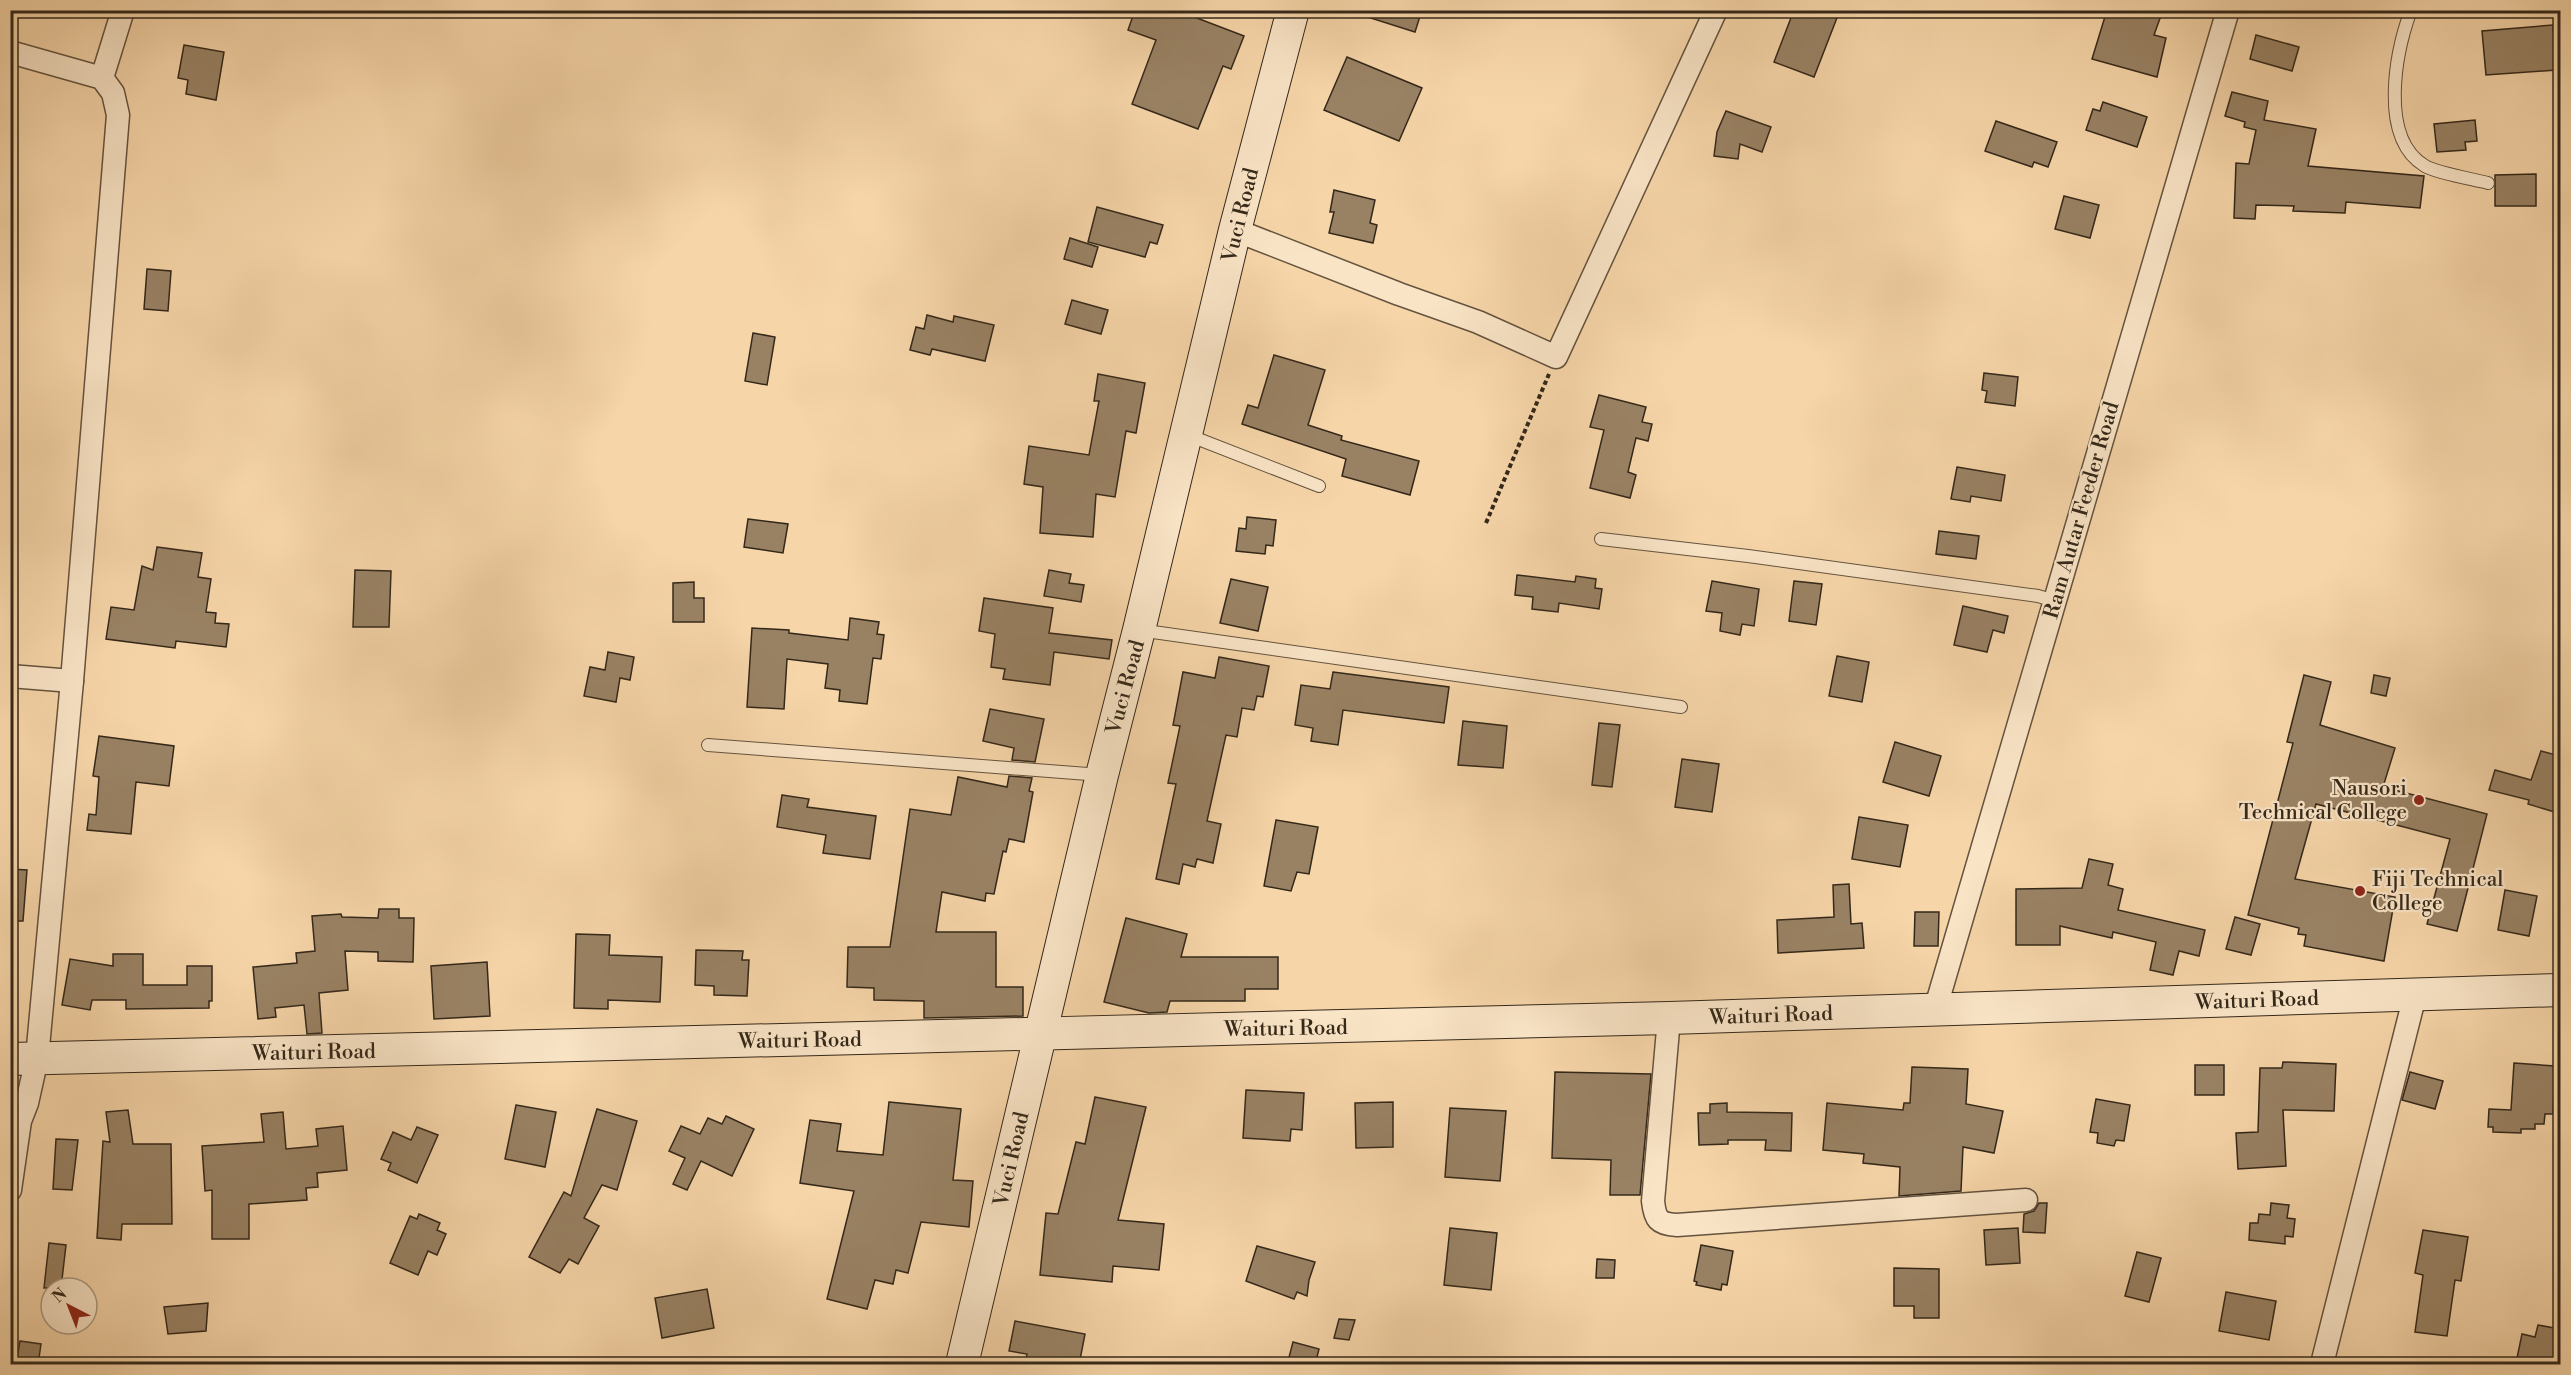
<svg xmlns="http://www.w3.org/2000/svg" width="2571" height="1375" viewBox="0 0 2571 1375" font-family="'Libre Bodoni',serif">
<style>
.building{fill:#998264;stroke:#34281a;stroke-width:1.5}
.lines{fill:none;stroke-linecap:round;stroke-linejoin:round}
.lane-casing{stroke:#64533e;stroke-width:14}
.street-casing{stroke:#64533e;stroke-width:25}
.secondary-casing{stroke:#34281a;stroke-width:34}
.path{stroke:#34281a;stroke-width:4;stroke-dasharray:4.5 3;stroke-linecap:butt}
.lane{stroke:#f9e4c6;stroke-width:12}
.street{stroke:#f9e4c6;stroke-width:22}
.secondary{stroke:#f9e4c6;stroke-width:32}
.poi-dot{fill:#8f2418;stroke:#f9e4c6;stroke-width:2}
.labels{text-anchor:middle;stroke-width:4.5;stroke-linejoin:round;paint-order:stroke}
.street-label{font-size:21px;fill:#34281a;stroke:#f9e4c6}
.poi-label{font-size:21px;fill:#34281a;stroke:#f9e4c6;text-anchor:end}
</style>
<rect width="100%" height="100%" fill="#f6d5a8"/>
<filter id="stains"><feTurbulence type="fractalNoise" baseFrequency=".00333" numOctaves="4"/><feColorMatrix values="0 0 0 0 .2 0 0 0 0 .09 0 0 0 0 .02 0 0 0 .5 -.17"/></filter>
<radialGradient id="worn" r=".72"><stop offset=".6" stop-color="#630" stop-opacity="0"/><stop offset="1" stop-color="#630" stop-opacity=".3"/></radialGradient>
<!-- building -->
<g class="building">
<polygon points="1135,10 1176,10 1244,36 1231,69 1223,66 1198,129 1132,104 1156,40 1128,30"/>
<polygon points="1358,10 1422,10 1415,32 1358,14"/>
<polygon points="1794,10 1840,10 1814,77 1774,62"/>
<polygon points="2107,10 2163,10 2154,35 2166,38 2157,77 2092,59"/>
<polygon points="2553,25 2556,70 2486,75 2482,31"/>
<polygon points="2256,35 2299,47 2292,71 2250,59"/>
<polygon points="184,45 224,52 216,100 186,94 188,80 178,78"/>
<polygon points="1347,57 1422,88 1399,141 1324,110"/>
<polygon points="2232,92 2268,101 2264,120 2316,129 2308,166 2424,176 2420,208 2346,202 2345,213 2293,211 2294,206 2256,205 2255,219 2234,218 2236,163 2249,164 2256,130 2244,127 2245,122 2225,116"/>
<polygon points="2103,102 2147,117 2137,147 2086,130 2093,109 2100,111"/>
<polygon points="1726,111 1771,127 1762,152 1740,144 1738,159 1714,156 1717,132"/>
<polygon points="2475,120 2477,141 2465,142 2466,150 2437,152 2434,124"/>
<polygon points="1996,121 2057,142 2048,167 2034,162 2032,167 1985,151"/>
<polygon points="2536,174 2536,206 2495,206 2495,175"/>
<polygon points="1334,190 1375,200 1370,223 1377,225 1373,243 1329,233 1334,212 1330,212"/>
<polygon points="2064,196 2099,205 2090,238 2055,229"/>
<polygon points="1097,207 1163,225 1157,244 1150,242 1145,257 1088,242"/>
<polygon points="1070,238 1098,247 1092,267 1064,259"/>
<polygon points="147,269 171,271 168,311 144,309"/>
<polygon points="1072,300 1108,310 1101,334 1065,324"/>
<polygon points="927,315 953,322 954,316 994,325 985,361 932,349 930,355 910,350 916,327 924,329"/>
<polygon points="753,333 775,337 767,385 745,381"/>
<polygon points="1274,355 1325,370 1308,425 1342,436 1341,440 1419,461 1410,495 1342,476 1346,459 1242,424 1248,405 1258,408"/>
<polygon points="1984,373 2018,377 2015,406 1985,402 1987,391 1982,390"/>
<polygon points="1098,374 1145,383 1136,433 1126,431 1115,497 1096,494 1093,537 1040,533 1043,487 1024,484 1029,446 1089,455 1099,401 1094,401"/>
<polygon points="1599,395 1646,407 1642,422 1652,424 1648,441 1636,438 1628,472 1636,475 1630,498 1590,488 1604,430 1590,427"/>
<polygon points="1957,467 2005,475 2001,501 1971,496 1970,502 1951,499"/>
<polygon points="1247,517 1276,520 1273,546 1266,545 1265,554 1236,551 1239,528 1246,529"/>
<polygon points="748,519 788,524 783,553 744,547"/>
<polygon points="1939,531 1979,536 1976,559 1936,554"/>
<polygon points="157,547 202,553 198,577 211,579 206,612 216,613 215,623 229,624 226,647 176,641 175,648 106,639 111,607 134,610 142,566 153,570"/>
<polygon points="355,570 391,571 389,627 353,627"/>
<polygon points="1049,570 1071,574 1069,583 1084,585 1081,602 1044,596"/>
<polygon points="1517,575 1575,582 1576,576 1596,579 1595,588 1602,589 1599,609 1559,603 1558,612 1532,609 1533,597 1515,595"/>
<polygon points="1231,579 1268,587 1258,631 1220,623"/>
<polygon points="1712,581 1759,589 1754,626 1742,624 1740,635 1720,631 1722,613 1706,611"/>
<polygon points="1794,581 1822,584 1816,625 1789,621"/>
<polygon points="694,582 694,598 704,598 704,622 673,622 673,583"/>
<polygon points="984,598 1053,608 1049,633 1112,640 1109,659 1054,652 1050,685 1003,679 1005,669 991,667 995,634 979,631"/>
<polygon points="1963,606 2008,616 2004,633 1993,630 1987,652 1954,645"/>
<polygon points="850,618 879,622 877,634 884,635 881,659 873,658 867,704 839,701 840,690 825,688 828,664 787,659 784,709 747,707 752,628 789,630 789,633 848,640"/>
<polygon points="608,652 634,657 630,680 620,678 616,702 584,696 590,667 605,670"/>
<polygon points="1837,656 1869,662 1862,702 1829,696"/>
<polygon points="1219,657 1269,666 1263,697 1257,696 1254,710 1242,708 1237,737 1226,735 1207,821 1221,824 1213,863 1197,859 1195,867 1183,864 1179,884 1156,879 1176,784 1168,783 1180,726 1173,725 1183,672 1215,678"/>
<polygon points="1333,672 1449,687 1444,723 1343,710 1338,745 1311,741 1313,728 1295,725 1301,685 1330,689"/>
<polygon points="2304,675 2331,682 2320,725 2395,748 2383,787 2487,814 2457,931 2427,924 2450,839 2316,804 2295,879 2395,897 2384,961 2304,946 2306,935 2298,934 2299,928 2248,915 2293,743 2287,742"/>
<polygon points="2374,675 2390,678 2386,696 2371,693"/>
<polygon points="990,709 1044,719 1035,762 1012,760 1014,748 983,741"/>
<polygon points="1463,721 1507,726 1503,768 1458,765"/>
<polygon points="1599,723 1620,725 1612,787 1592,785"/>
<polygon points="99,736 174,746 169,786 136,782 131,834 87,830 89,814 96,815 99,777 93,776"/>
<polygon points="1895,742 1941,756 1929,796 1883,782"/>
<polygon points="2541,751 2560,756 2560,804 2558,813 2528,804 2529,800 2489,790 2495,770 2531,780"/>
<polygon points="1682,759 1719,764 1712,812 1675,807"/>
<polygon points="1009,776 1032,778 1029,791 1033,792 1024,842 1009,839 1006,852 1003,851 994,894 986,893 985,901 942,892 936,932 996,932 996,987 1023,987 1023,1016 924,1018 924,1001 874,1000 874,988 847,987 848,947 890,947 910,809 951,815 958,777 1007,787"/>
<polygon points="782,795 809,799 807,807 876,816 870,859 823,853 826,835 777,827"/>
<polygon points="1859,817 1908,825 1900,867 1852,859"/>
<polygon points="1276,820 1318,827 1309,874 1297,872 1291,891 1264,886"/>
<polygon points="2089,859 2113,864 2108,885 2123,889 2118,910 2205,930 2199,956 2179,951 2173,975 2150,970 2156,942 2113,932 2112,938 2060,926 2060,945 2016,945 2016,889 2082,888"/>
<polygon points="10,869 27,870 23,921 10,921"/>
<polygon points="1849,884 1851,924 1862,923 1864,948 1778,953 1777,920 1834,917 1833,885"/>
<polygon points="2505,890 2537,896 2529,936 2498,930"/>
<polygon points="379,909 399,909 399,918 414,918 413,962 378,961 378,952 345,951 348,990 319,993 322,1033 307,1034 304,1005 275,1008 276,1017 258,1019 253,967 297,963 296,953 315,951 312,916 341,914 342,917 378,918"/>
<polygon points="1915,912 1939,912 1938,946 1914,946"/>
<polygon points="2235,917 2260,924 2251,955 2226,949"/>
<polygon points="1126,918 1187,934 1181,957 1278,957 1278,989 1245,989 1245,1001 1170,1001 1167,1012 1149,1013 1104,1002"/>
<polygon points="576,934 610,935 609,955 662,957 660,1002 608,1000 608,1009 574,1008"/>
<polygon points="696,950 743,951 742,960 749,960 747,996 714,995 714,986 695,985"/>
<polygon points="113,954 143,954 143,985 187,985 187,966 212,966 212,1001 209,1001 209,1008 126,1009 126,1000 92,1000 90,1010 62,1005 70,959 113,966"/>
<polygon points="487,962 490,1016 434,1019 431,966"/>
<polygon points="2283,1062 2336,1064 2334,1111 2283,1110 2286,1166 2238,1169 2236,1133 2258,1132 2260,1068 2282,1068"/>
<polygon points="2514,1063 2555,1066 2553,1114 2545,1114 2544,1124 2535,1124 2535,1129 2521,1129 2521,1133 2493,1132 2493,1127 2488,1127 2489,1109 2511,1110"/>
<rect x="2195" y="1065" width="29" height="30"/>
<polygon points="1912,1067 1968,1069 1966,1104 2003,1111 1994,1153 1963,1147 1961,1191 1899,1196 1900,1167 1863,1163 1864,1154 1823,1150 1827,1103 1903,1110 1904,1103 1910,1103"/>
<polygon points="1555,1072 1651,1074 1640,1195 1610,1195 1611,1160 1552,1158"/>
<polygon points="2410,1072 2443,1081 2435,1109 2402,1100"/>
<polygon points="1246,1090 1304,1093 1302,1130 1291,1129 1290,1141 1243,1138"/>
<polygon points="1095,1097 1146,1107 1118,1220 1164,1224 1159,1270 1113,1266 1112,1282 1040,1275 1046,1213 1058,1214 1076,1142 1085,1144"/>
<polygon points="2096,1099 2130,1105 2124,1141 2116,1140 2114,1146 2097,1143 2098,1133 2090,1132"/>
<polygon points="889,1102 961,1109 953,1180 973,1181 969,1227 921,1222 908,1273 896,1270 893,1284 875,1280 867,1309 827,1299 854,1191 800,1183 810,1120 841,1124 837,1151 883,1155"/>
<polygon points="1393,1102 1393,1147 1356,1148 1355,1103"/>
<polygon points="1727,1103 1727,1112 1792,1113 1791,1151 1765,1150 1766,1140 1728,1140 1728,1144 1699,1145 1698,1113 1710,1113 1710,1104"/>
<polygon points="516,1105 556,1112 545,1167 505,1159"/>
<polygon points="1450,1108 1506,1111 1500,1181 1445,1177"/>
<polygon points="597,1109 637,1121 617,1190 602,1185 584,1218 599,1226 578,1264 569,1259 560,1273 529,1257 564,1192 571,1196"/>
<polygon points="128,1110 133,1144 171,1144 172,1224 122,1224 121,1240 97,1238 103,1141 110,1142 106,1112"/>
<polygon points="283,1112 286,1149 318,1146 316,1129 343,1126 347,1170 317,1173 318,1187 306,1188 307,1200 249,1204 249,1239 212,1239 212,1190 205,1191 202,1146 264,1142 261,1114"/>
<polygon points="726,1116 754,1129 732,1176 701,1161 687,1190 673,1184 685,1158 669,1151 681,1126 700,1134 708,1118 722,1124"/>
<polygon points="417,1127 438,1135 417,1183 388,1170 391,1163 381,1159 393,1132 411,1140"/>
<polygon points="56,1139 78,1140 72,1190 53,1189"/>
<polygon points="2039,1203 2047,1203 2045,1233 2023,1232 2024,1214 2034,1211"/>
<polygon points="2271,1203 2289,1205 2287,1218 2295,1219 2293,1237 2285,1236 2285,1244 2249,1240 2250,1223 2258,1223 2259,1214 2270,1215"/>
<polygon points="419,1214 440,1223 437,1230 446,1234 437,1255 428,1251 418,1275 390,1263 410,1216 417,1219"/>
<polygon points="1450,1228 1497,1233 1491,1290 1444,1285"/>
<polygon points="2018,1228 2020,1263 1986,1265 1984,1230"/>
<polygon points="2423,1230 2468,1237 2461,1281 2455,1280 2447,1336 2415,1332 2423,1275 2415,1273"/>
<polygon points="49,1243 66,1245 61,1288 44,1288"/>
<polygon points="1701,1245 1733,1251 1727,1285 1722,1284 1721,1290 1696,1285 1697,1282 1694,1281"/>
<polygon points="1257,1246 1315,1262 1309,1280 1307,1296 1297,1292 1294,1299 1246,1281"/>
<polygon points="2137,1252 2161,1258 2149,1302 2125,1296"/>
<polygon points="1597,1259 1615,1260 1614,1278 1596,1278"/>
<polygon points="1894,1268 1939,1269 1939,1318 1914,1318 1914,1306 1894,1306"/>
<polygon points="707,1289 714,1328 662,1338 655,1298"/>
<polygon points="2226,1292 2276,1301 2269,1340 2219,1331"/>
<polygon points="208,1303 206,1331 168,1334 164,1307"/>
<polygon points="1339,1319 1355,1320 1349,1340 1334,1338"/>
<polygon points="1015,1321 1085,1334 1079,1365 1025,1365 1027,1354 1009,1351"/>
<polygon points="2538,1325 2560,1329 2553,1365 2533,1365 2534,1362 2517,1358 2522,1334 2535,1337"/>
<polygon points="20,1341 41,1344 38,1365 16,1365"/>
<polygon points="1293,1342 1319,1349 1315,1365 1287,1365"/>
</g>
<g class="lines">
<!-- lane casing -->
<g class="lane-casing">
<g id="lane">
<path d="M2411,10c-15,41 -33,128 14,156 12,7 47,13 63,17"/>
<polyline points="1188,435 1319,486"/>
<polyline points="1601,539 1748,556 2038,596 2055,601"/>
<polyline points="1139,630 1681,707"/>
<polyline points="708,745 1101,775"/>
</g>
</g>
<!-- street casing -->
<g class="street-casing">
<g id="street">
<polyline points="10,52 102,78 113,93 118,115 72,681 37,1058 27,1103 20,1121 10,1190"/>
<polyline points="102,78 123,10"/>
<polyline points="1235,230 1399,294 1478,322 1556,357 1716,10"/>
<polyline points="10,676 72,681"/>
<polyline points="1935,1010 2228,10"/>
<path d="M1669,1018l-16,183c2,18 5,23 24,24l349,-25"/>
<polyline points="2322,1364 2415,995"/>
</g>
</g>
<!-- secondary casing -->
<g class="secondary-casing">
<g id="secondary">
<polyline points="10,1059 1669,1018 2560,990"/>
<polyline points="962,1364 1102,775 1139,630 1235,230 1293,10"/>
</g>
</g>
<!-- path -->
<polyline class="path" points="1486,523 1549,374"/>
<!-- lane -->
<use href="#lane" class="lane"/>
<!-- street -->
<use href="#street" class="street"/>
<!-- secondary -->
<use href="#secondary" class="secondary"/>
</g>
<!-- markers -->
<g class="poi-dot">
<circle cx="2419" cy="800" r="6"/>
<circle cx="2360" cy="891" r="6"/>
</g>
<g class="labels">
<!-- street labels -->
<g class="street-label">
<text transform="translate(1240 215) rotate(-76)" y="7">Vuci Road</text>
<text transform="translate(2081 510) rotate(-74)" y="7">Ram Autar Feeder Road</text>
<text transform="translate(1125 687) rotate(-75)" y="7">Vuci Road</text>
<text transform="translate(2257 1000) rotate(-2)" y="7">Waituri Road</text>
<text transform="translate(1771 1015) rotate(-2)" y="7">Waituri Road</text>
<text transform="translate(1286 1028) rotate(-1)" y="7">Waituri Road</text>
<text transform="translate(800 1040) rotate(-1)" y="7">Waituri Road</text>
<text transform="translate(314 1052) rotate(-1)" y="7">Waituri Road</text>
<text transform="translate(1011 1159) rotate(-77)" y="7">Vuci Road</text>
</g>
<!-- poi labels -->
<g class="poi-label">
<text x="2407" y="795">Nausori<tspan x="2407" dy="24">Technical College</tspan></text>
<text x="2372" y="886" text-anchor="start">Fiji Technical<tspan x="2372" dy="24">College</tspan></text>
</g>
</g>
<!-- margin -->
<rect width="2571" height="1375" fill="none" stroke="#f6d5a8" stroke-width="36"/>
<rect x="12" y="12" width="2547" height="1351" fill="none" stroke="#34281a" stroke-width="3"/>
<rect x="18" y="18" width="2535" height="1339" fill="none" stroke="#34281a" stroke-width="1.5"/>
<!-- north arrow -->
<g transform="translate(69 1306) rotate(318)"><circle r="28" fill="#f9e4c6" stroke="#aa9981" stroke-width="1.5"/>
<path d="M0-4.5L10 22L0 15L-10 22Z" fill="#8f2418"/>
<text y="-9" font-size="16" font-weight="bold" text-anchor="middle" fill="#34281a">N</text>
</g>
<rect width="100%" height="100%" filter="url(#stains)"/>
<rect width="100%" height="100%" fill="url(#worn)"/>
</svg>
